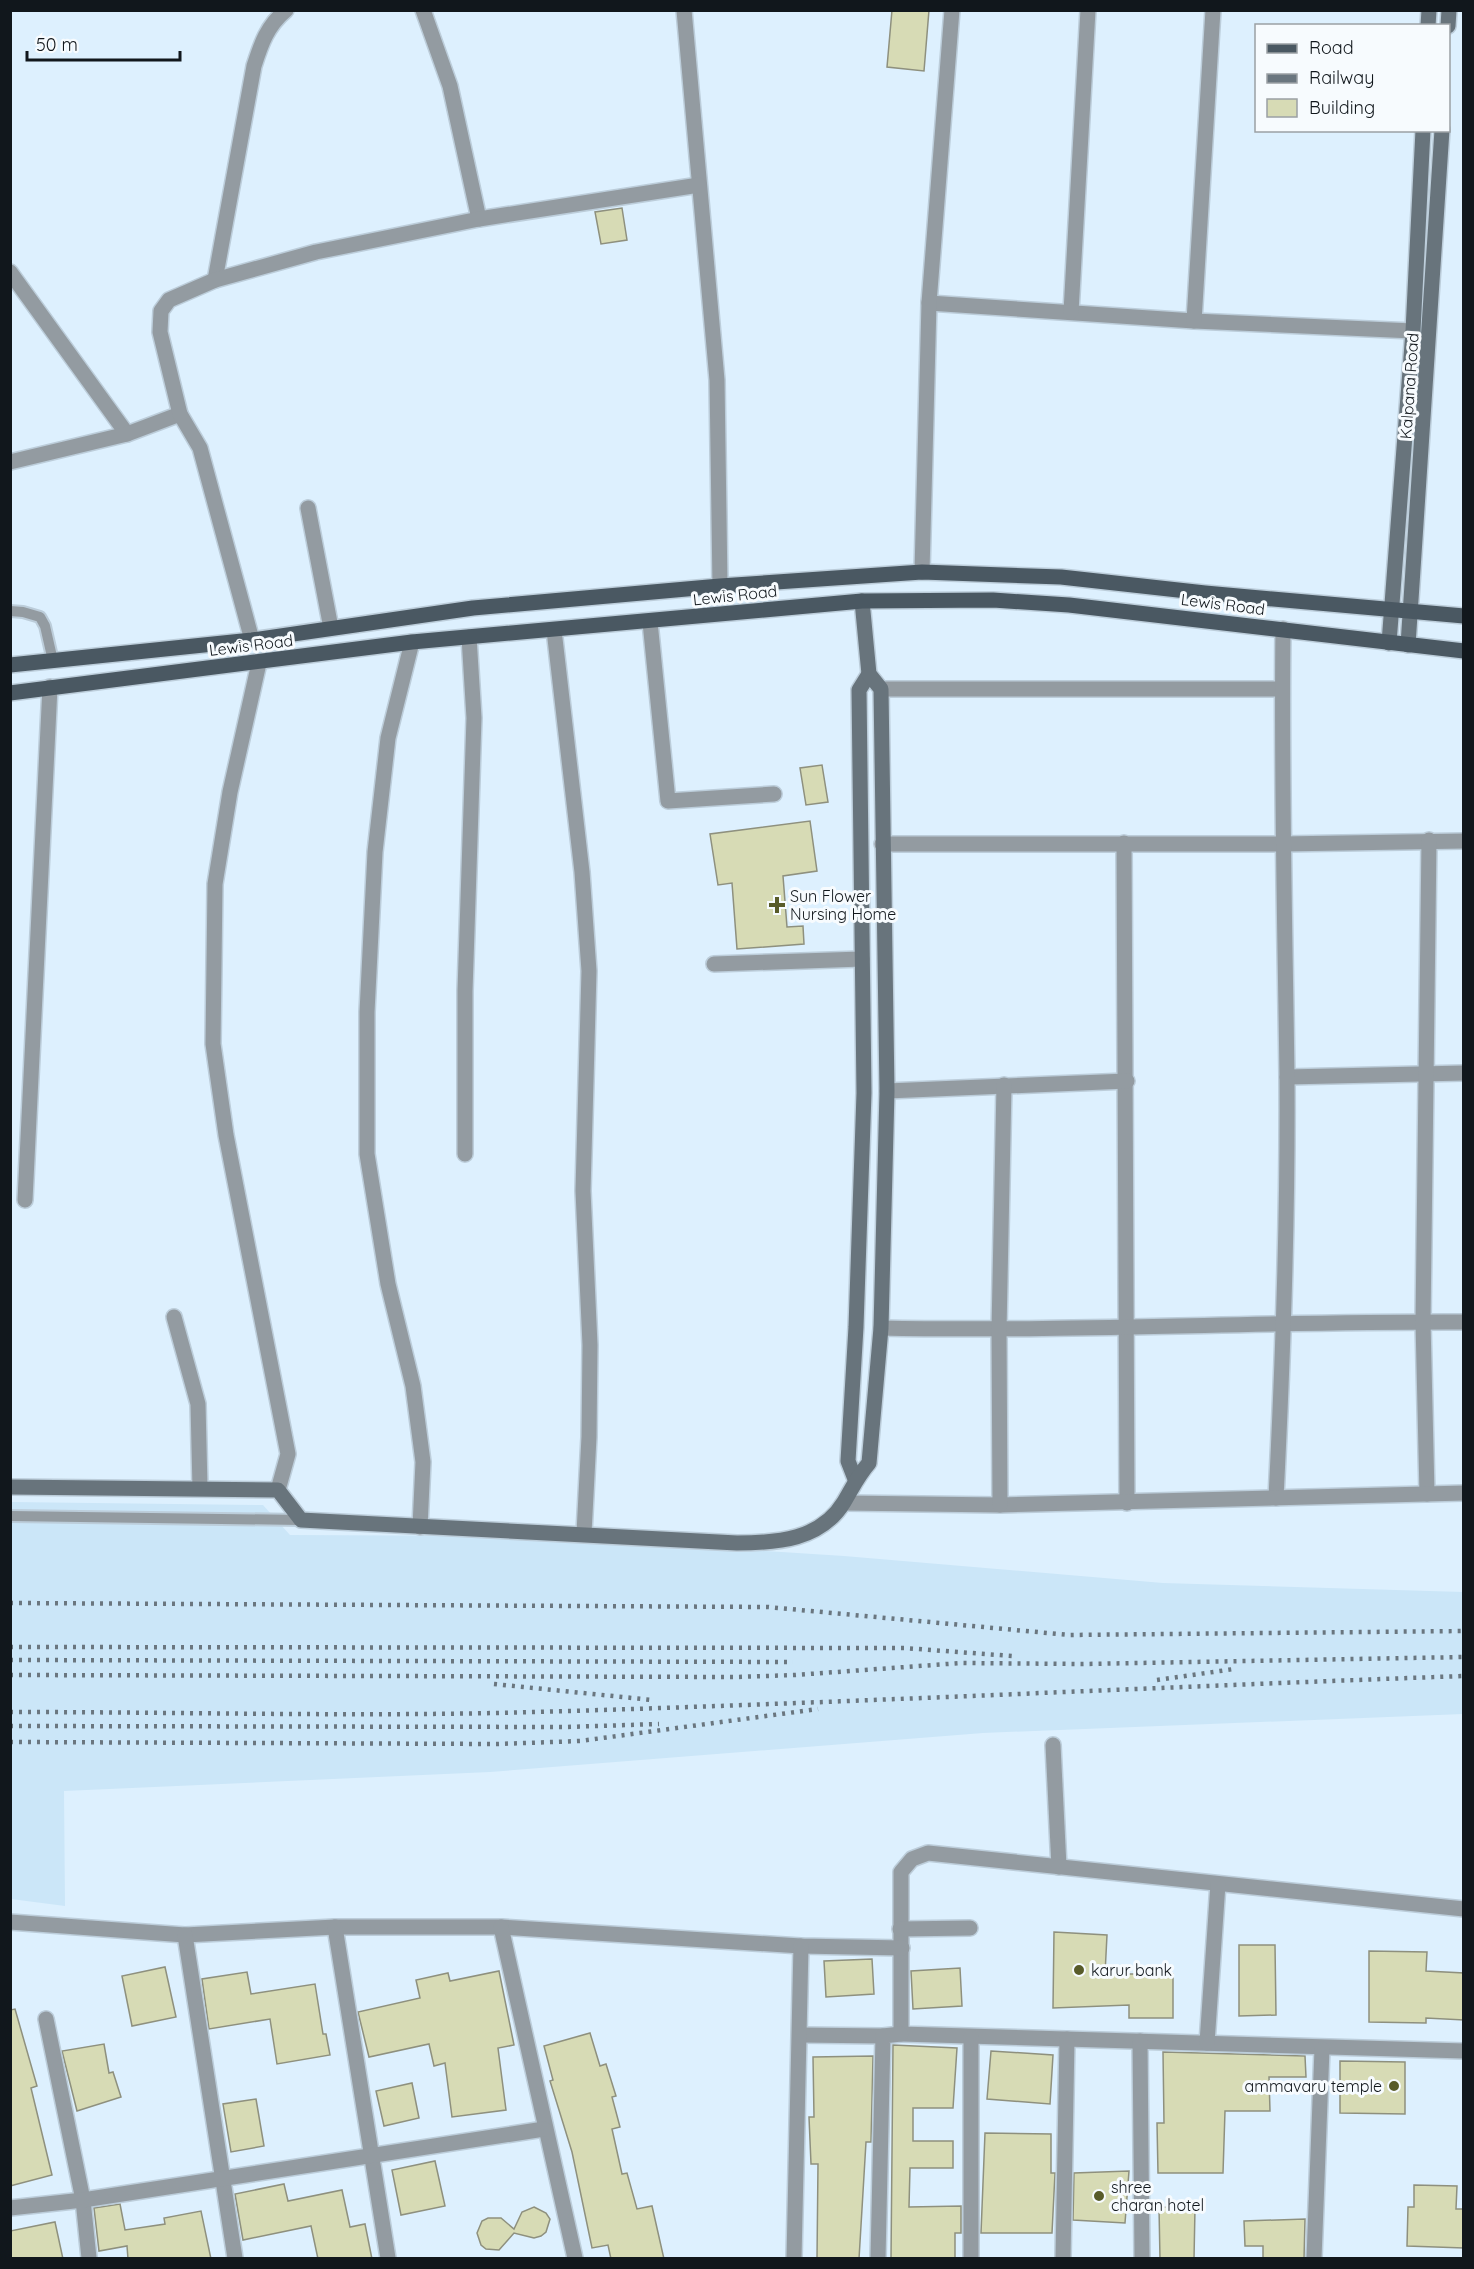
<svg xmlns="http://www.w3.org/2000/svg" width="1474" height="2269" viewBox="0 0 1474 2269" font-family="Quicksand,sans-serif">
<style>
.built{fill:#cbe6f8}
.building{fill:#d7dbb5;stroke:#8e907e;stroke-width:1.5}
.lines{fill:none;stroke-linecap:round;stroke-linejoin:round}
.lane-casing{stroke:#bccdda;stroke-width:14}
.street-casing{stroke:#bccdda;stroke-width:18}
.secondary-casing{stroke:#bccdda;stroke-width:18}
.primary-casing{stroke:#bccdda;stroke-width:18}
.lane{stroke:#939ba1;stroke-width:10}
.street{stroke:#939ba1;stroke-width:15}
.secondary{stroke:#68747c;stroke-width:15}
.primary{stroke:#4a5862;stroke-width:15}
.rail{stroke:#6a767f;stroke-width:4.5;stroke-dasharray:3 6;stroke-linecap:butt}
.poi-dot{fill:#585b29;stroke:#f7fbfe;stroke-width:2}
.labels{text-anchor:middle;stroke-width:6;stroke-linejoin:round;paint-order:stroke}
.street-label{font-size:16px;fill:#11171c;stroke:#f7fbfe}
.poi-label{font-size:16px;fill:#11171c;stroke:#f7fbfe;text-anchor:start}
</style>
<rect width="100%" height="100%" fill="#ddf0fe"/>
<!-- built -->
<polygon class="built" points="11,1502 263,1505 290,1535 528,1536 844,1556 1163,1583 1463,1592 1463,1714 983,1733 490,1772 64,1791 65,1906 11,1899"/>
<!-- building -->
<g class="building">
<polygon points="892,10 929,10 924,71 887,67"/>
<polygon points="622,208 627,240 601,244 595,212"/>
<polygon points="822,765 828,802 806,805 800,768"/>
<polygon points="810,821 817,871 783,876 787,927 803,926 804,944 737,949 732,883 718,885 710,834"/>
<polygon points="1054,1932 1107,1935 1105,1974 1173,1974 1173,2018 1129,2018 1129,2005 1053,2008"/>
<polygon points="1239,1945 1275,1945 1276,2015 1239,2016"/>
<polygon points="1369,1951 1427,1952 1426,1971 1464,1973 1464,2020 1426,2018 1426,2023 1369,2022"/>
<polygon points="872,1959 874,1994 826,1997 824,1961"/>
<polygon points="165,1967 176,2017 132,2026 122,1976"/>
<polygon points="960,1968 962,2006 913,2009 911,1971"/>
<polygon points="499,1971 514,2045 498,2048 506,2110 452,2117 445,2063 434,2066 429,2044 369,2057 358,2012 420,1998 416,1980 448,1973 450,1981"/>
<polygon points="247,1972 251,1994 315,1984 323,2034 326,2034 330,2055 277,2064 270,2019 209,2029 202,1979"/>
<polygon points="15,2009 37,2086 31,2088 52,2175 10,2186 10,2010"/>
<polygon points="590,2033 600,2066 606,2064 616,2096 612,2097 620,2127 612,2129 622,2174 627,2173 637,2209 652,2206 664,2259 611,2259 608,2245 592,2248 572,2152 550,2081 553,2080 544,2046"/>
<polygon points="104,2044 109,2073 113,2072 121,2097 77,2111 62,2051"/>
<polygon points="893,2045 957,2048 953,2108 913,2108 913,2141 953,2141 953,2168 910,2168 909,2207 961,2206 961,2233 955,2233 955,2259 891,2259"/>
<polygon points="991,2051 1053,2055 1050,2104 987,2099"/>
<polygon points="1163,2052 1305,2056 1306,2077 1269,2077 1270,2111 1225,2111 1223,2173 1158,2173 1157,2123 1164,2123"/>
<polygon points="873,2056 871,2142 866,2142 859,2259 817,2259 818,2164 811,2164 809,2117 814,2117 813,2057"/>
<polygon points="1340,2061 1405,2062 1405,2114 1340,2113"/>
<polygon points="412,2083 419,2118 384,2126 376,2091"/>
<polygon points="256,2099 264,2146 231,2152 223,2104"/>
<polygon points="985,2133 1051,2134 1051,2173 1055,2173 1052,2233 981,2233"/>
<polygon points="435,2161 445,2206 401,2215 392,2170"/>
<polygon points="1129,2171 1125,2223 1073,2220 1074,2173"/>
<polygon points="284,2184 288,2201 342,2190 350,2227 365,2224 372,2259 318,2259 311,2226 243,2240 235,2194"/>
<polygon points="1414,2185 1457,2186 1456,2209 1464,2209 1464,2248 1407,2246 1408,2207 1414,2207"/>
<polygon points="120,2204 125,2230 165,2224 164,2218 201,2211 211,2259 128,2259 127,2246 99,2251 94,2208"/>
<polygon points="534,2207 546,2213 550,2219 546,2232 541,2236 534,2238 514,2233 499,2250 486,2249 481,2245 477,2233 482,2221 488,2218 501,2218 514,2229 522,2212"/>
<polygon points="1159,2207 1195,2208 1194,2259 1160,2259"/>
<polygon points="1305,2219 1304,2259 1263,2259 1263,2246 1245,2246 1244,2221"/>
<polygon points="55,2222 63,2259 10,2259 10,2231"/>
</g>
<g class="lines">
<!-- lane casing -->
<g class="lane-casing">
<g id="lane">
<polyline points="10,611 23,612 40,617 45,626 53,661"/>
<polyline points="10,1516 301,1520"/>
</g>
</g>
<!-- street casing -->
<g class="street-casing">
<g id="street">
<polyline points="423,10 450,86 479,219"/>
<polyline points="684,10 717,380 720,586"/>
<polyline points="10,272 127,434"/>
<path d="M215,280l39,-214c7,-22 13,-40 32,-56"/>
<polyline points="929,303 1194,321 1413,331"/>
<polyline points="1071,312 1088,10"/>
<polyline points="1194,321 1213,10"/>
<polyline points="10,462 127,434 180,414"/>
<polyline points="308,508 331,628"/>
<polyline points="922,572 929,303 952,10"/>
<polyline points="650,622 668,801 774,794"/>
<polyline points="554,630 582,872 589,971 583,1191 590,1345 589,1437 584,1533"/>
<polyline points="252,640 200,448 180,414 160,332 161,311 169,300 215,280 316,252 479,219 699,185"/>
<polyline points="412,642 388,738 375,852 367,1012 367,1154 388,1284 413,1386 423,1462 420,1527"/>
<polyline points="259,663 230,792 215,884 213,1044 226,1135 288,1454 278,1490"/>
<polyline points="881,689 1282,689"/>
<polyline points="1124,843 1127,1503"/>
<polyline points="882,844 1282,844 1464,841"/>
<polyline points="714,964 862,959"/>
<polyline points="1287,1077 1464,1073"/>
<polyline points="887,1091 1127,1081"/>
<polyline points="465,1154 465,991 474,718 469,637"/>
<polyline points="25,1200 50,687"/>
<polyline points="174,1317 198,1404 200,1488"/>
<path d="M881,1328c194,4 388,-7 583,-6"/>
<polyline points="1427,1494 1423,1322 1429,840"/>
<path d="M1276,1498c7,-140 12,-280 11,-421 -2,-149 -6,-298 -4,-448"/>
<polyline points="844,1503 1000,1505 1464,1493"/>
<polyline points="1000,1505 999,1330 1004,1085"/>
<polyline points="1053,1745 1059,1867"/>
<polyline points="1464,1909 928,1853 912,1859 901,1872 901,2034 1464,2051"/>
<polyline points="10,1922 185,1935 335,1927 501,1927 801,1946 902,1948"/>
<polyline points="335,1927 388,2258"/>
<polyline points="501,1927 575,2258"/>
<polyline points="900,1929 970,1928"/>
<polyline points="185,1935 235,2258"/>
<polyline points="46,2019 83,2200 89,2258"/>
<polyline points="801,2035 883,2036"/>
<polyline points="1140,2041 1142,2258"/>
<polyline points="1207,2043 1218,1884"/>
<polyline points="10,2208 83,2200 544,2129"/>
<polyline points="794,2258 801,1946"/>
<polyline points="878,2258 883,2036 901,2034"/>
<polyline points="971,2258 971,2037"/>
<polyline points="1063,2258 1067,2039"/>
<polyline points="1314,2258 1322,2049"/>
</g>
</g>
<!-- secondary casing -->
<g class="secondary-casing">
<g id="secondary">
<polyline points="1428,26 1429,10"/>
<polyline points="1448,26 1449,10"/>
<polyline points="1389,643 1413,331 1423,130"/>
<polyline points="1408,645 1442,130"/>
<polyline points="855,1479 848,1461 856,1327 864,1093 859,690 869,674"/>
<path d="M10,1487l268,3 23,30 436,23c40,0 84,-3 107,-41 9,-15 13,-25 25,-39l12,-135 6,-237 -6,-402 -12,-15 -7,-73"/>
</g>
</g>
<!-- primary casing -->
<g class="primary-casing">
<g id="primary">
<polyline points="10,665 252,640 473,608 720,586 922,572 1061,577 1205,593 1464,616"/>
<polyline points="10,693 412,642 862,601 993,600 1069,605 1464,651"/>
</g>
</g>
<!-- lane -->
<use href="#lane" class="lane"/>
<!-- street -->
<use href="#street" class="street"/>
<!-- secondary -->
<use href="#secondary" class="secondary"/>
<!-- primary -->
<use href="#primary" class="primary"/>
<!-- rail -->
<g class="rail">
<polyline points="10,1603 768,1607 1069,1635 1464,1631"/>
<polyline points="10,1647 904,1648 1012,1656"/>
<polyline points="10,1660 793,1662"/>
<polyline points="10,1675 736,1677 795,1675 961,1663 1083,1664 1464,1657"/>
<polyline points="1157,1680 1234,1669"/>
<polyline points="494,1684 652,1700"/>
<path d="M10,1712c176,0 351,5 526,0 310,-9 618,-25 928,-36"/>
<polyline points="10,1726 566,1727 659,1724"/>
<polyline points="10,1742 497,1744 580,1741 818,1709"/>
</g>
</g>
<!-- markers -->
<g class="poi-dot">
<path d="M774 896h6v6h6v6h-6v6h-6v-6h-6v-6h6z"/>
<circle cx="1079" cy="1970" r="6"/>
<circle cx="1394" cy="2086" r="6"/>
<circle cx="1099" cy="2196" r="6"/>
</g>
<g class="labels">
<!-- street labels -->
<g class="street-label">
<text transform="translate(1409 386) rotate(-86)" y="6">Kalpana Road</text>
<text transform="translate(735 595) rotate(-6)" y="6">Lewis Road</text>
<text transform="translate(1223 604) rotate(7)" y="6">Lewis Road</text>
<text transform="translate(251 645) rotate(-7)" y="6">Lewis Road</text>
</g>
<!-- poi labels -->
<g class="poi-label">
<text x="790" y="902">Sun Flower<tspan x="790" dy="18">Nursing Home</tspan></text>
<text x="1091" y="1976">karur bank</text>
<text x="1382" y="2092" text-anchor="end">ammavaru temple</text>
<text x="1111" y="2193">shree<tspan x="1111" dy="18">charan hotel</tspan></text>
</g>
</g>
<!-- border -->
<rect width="1474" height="2269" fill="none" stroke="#11171c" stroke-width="24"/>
<!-- legend -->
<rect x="1255" y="24" width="195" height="108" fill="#f7fbfe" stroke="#9ba0a4" stroke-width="1.5"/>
<rect x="1267" y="44" width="30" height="9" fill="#4a5862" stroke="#9ba0a4" stroke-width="1.5"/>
<text x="1309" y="54" font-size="18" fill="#11171c">Road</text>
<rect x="1267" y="74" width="30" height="9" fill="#6a767f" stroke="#9ba0a4" stroke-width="1.5"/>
<text x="1309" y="84" font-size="18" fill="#11171c">Railway</text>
<rect x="1267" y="99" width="30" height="18" fill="#d7dbb5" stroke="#9ba0a4" stroke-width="1.5"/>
<text x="1309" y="114" font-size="18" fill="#11171c">Building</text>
<!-- scale -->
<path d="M27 51v9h153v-9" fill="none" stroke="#11171c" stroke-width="3"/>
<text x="36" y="51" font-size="18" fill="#11171c" stroke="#f7fbfe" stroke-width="4.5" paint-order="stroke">50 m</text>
</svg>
